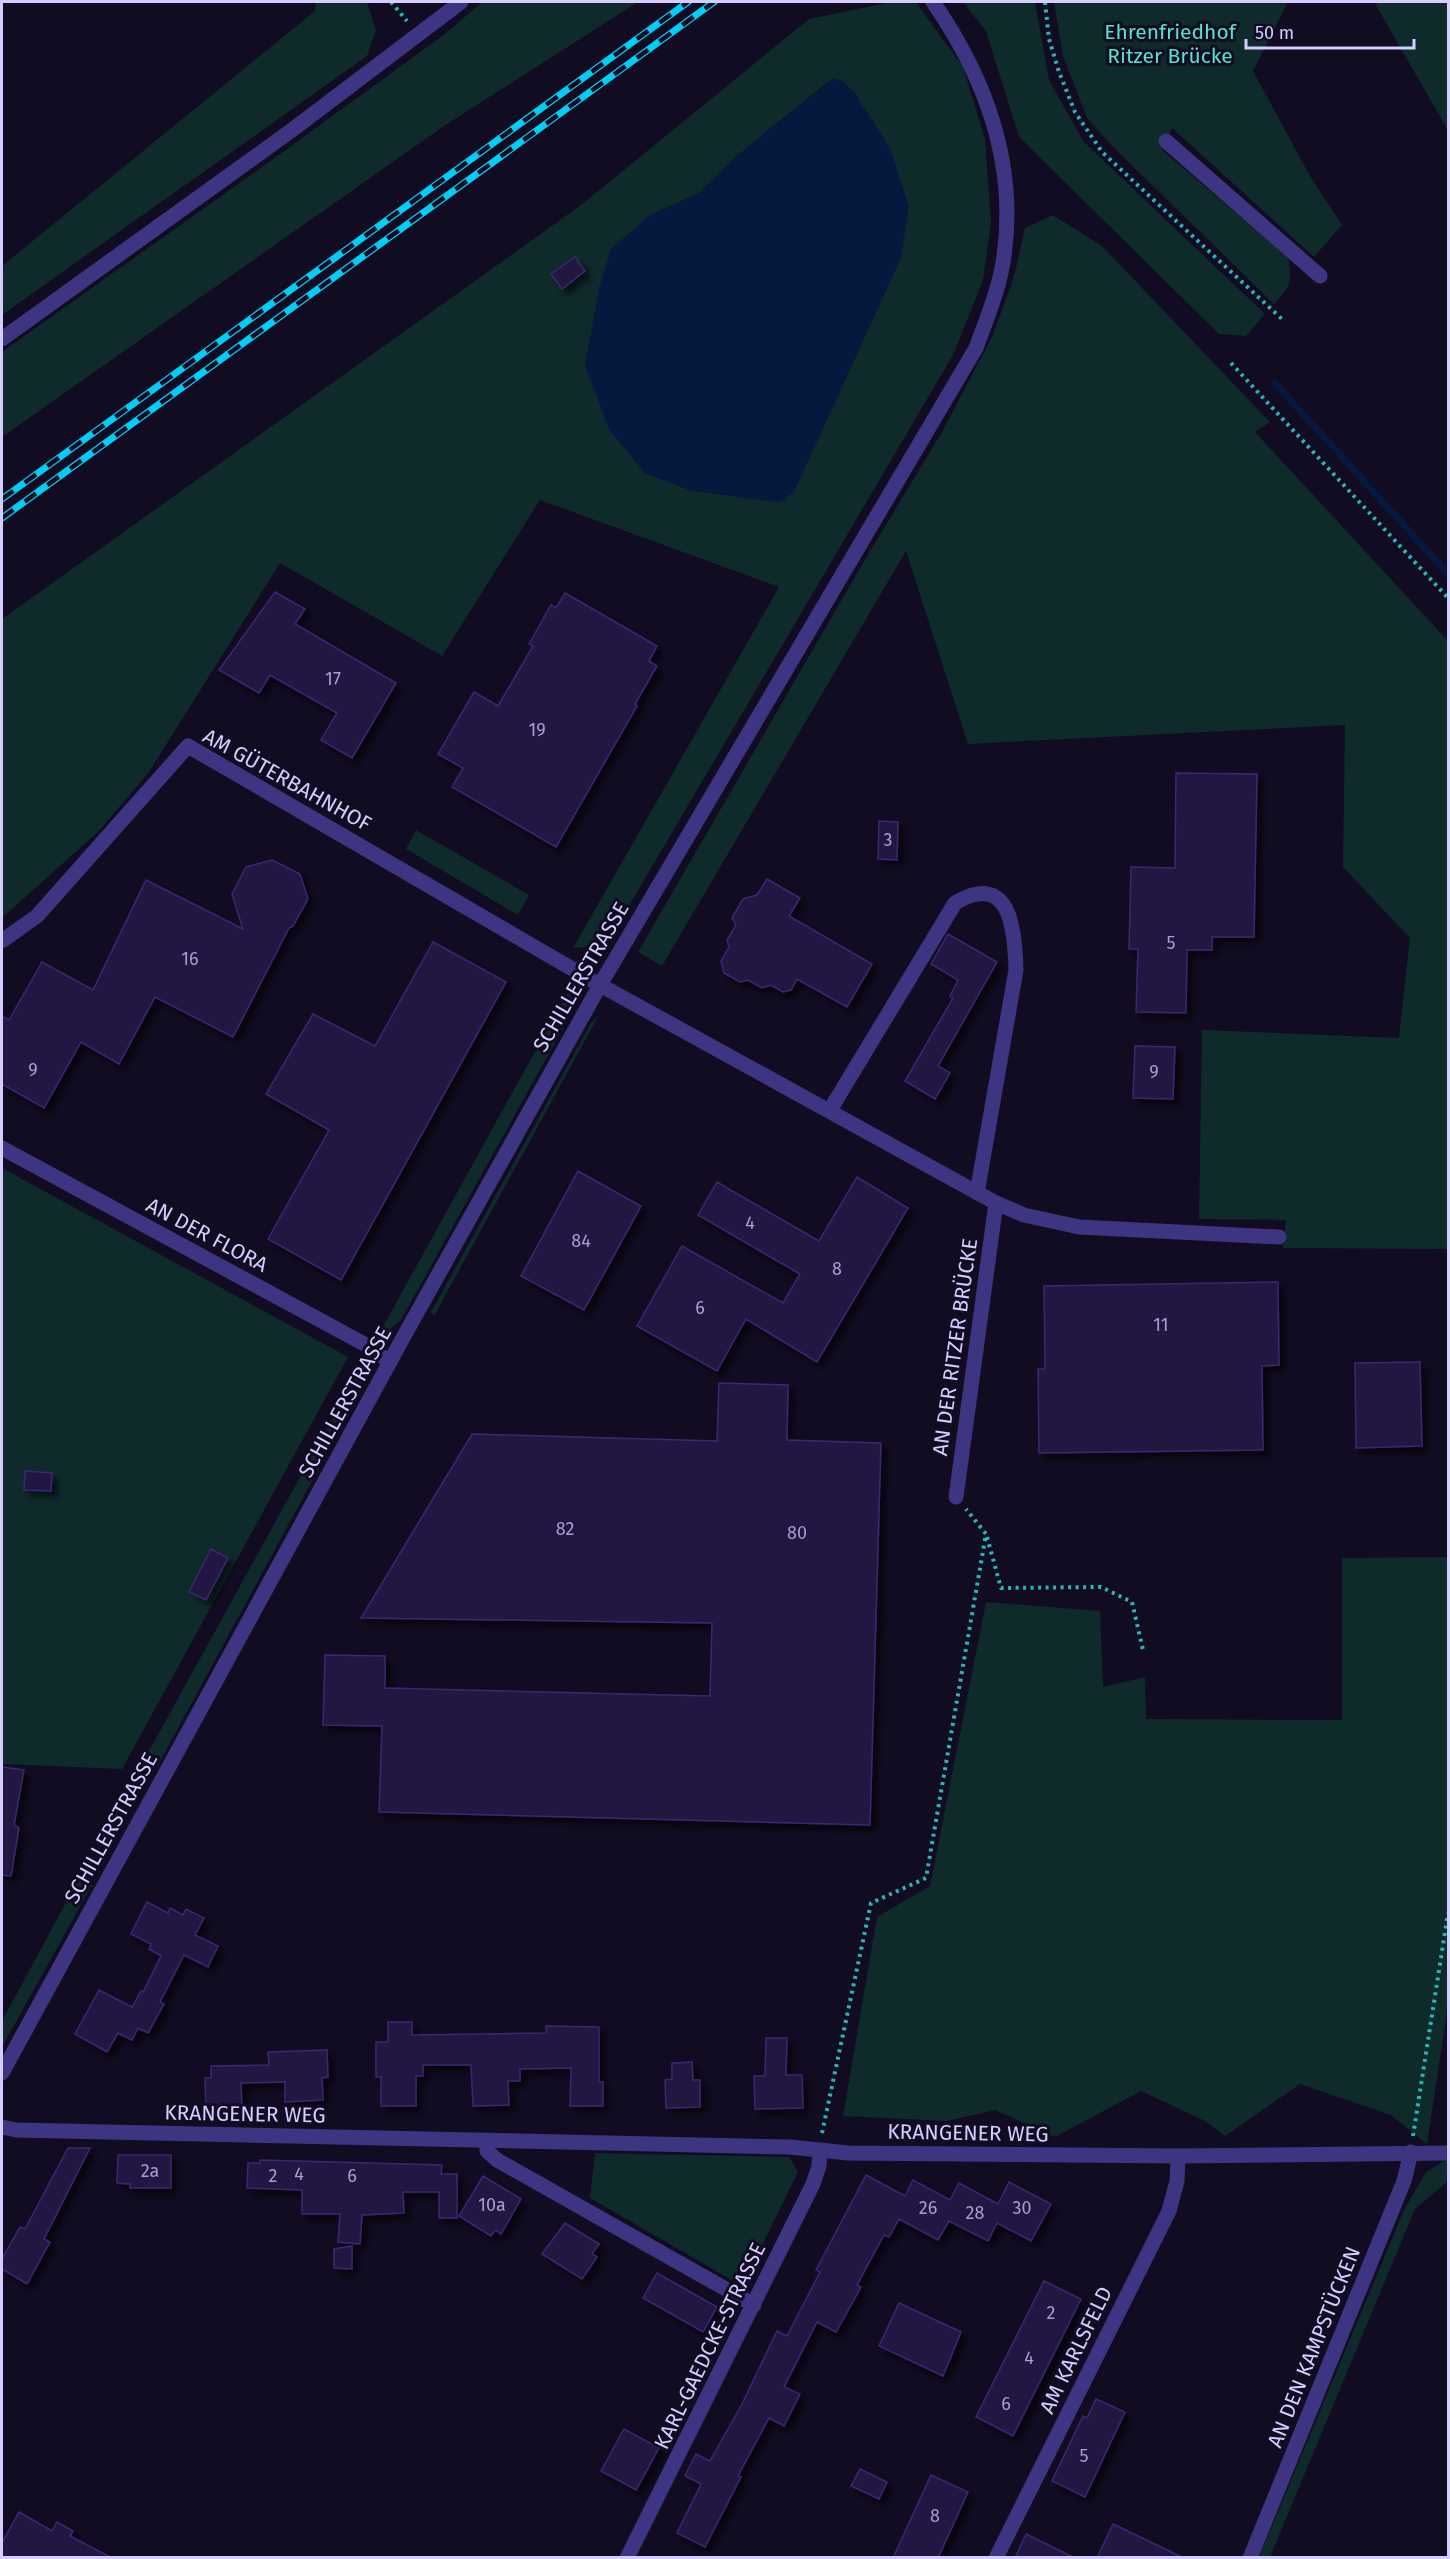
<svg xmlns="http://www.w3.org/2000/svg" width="1450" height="2559" viewBox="0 0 1450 2559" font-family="'Fira Sans',sans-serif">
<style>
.green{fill:#0f2a2b;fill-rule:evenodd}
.water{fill:#07183f}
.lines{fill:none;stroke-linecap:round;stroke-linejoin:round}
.stream{stroke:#07183f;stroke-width:7}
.building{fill:#231743;stroke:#3b2870;stroke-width:1.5;filter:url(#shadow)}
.path{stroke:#28b6b7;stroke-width:4;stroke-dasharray:3 4.5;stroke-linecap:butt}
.minor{stroke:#3d3582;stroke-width:15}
.rail-casing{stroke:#00cef7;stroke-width:7}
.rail{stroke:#110c21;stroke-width:4.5;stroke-dasharray:14;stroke-linecap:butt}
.labels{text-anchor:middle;stroke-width:6;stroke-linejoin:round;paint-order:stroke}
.number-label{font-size:18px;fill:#a89fd0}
.park-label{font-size:21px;fill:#53e4c9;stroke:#110c21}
.street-label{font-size:21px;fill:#d5ccff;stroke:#110c21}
</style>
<defs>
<filter id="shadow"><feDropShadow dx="5.5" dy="5.5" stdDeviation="3" flood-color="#0009"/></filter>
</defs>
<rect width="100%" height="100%" fill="#110c21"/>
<!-- green -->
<g class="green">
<polygon points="316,2 367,2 376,30 367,56 2,315 2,266 315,11"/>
<polygon points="482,2 638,2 444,126 2,437 2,352 262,167 445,34"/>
<path d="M891,2h25l47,65 22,72 6,84 -8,57 -30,75 -343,583 -18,8 -19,2 206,-361 -239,-87 -98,156 -162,-93 -131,209 -50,59 -97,87v-299l579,-414 228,-186zM829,81l25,11 12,21 35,144 -106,232 -4,5 -15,8 -86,-12 -45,-17 5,-258 48,-21 39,-38z"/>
<polygon points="963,2 1035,2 1049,80 1084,142 1265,314 1246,336 1219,334 1019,137 986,31"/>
<path d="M1054,2h234l-35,69 57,105 32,49 -28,32 -142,-129 -10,22 126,107c5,24 3,29 -14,47l-161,-157 -26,-29 -24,-62z"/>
<polygon points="1374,2 1448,2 1448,131 1441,118"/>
<polygon points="1053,215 1102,246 1270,422 1255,432 1448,641 1448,1249 1283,1248 1286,1220 1199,1219 1202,1030 1399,1038 1410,938 1343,867 1345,725 968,744 906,551 662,966 638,952 863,563 942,432 992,337 1014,277 1025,228"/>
<polygon points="416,830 529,895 518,915 406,849"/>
<polygon points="569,990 572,1000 572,1012 401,1320 389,1330 380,1332"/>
<polygon points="599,1015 434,1316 431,1312 591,1023"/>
<polygon points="2,1168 348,1357 122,1769 2,1764"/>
<polygon points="363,1363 366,1372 361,1391 157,1767 144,1760"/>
<polygon points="1448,1557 1448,2005 1427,2144 1391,2115 1300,2084 1225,2136 1205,2121 1141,2091 1055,2137 995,2110 947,2121 843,2116 877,1917 930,1886 986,1602 1100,1611 1103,1687 1145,1677 1146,1719 1342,1720 1342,1558"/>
<polygon points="82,1873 91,1878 92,1885 2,2047 2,2021"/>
<polygon points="595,2153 789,2157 798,2172 742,2286 590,2198"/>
<polygon points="1444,2161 1448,2161 1448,2181 1415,2209 1270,2557 1259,2557 1404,2210 1426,2172"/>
</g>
<!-- water -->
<polygon class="water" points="834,78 842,81 854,92 890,148 909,207 901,257 795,489 785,500 777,502 690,490 645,473 610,431 585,366 599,288 611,249 650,215 698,194 737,156"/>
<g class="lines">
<!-- stream -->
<polyline class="stream" points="1275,383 1448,574"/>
</g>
<!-- building -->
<g class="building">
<polygon points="575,257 585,271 562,289 551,274"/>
<polygon points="275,592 305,609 295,624 396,683 352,758 321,740 337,713 270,675 259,693 219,670"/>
<polygon points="565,593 657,646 649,661 657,666 635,704 637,706 556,847 452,787 463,768 438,754 474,692 498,706 533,646 529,644 551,605 556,608"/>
<polygon points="1176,773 1257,774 1254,937 1212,937 1212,950 1187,950 1186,1013 1136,1012 1138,949 1129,949 1131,867 1175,868"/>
<polygon points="879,821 898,822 897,860 878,859"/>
<polygon points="272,860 300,874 308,899 293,926 289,928 233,1037 155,997 119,1064 81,1042 44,1108 2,1084 2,1016 9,1020 42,962 93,990 146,880 243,929 232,894 246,867"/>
<polygon points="767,879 800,898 789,916 872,964 847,1007 797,979 791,990 783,992 771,985 762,988 748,980 740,982 724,973 721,961 729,947 727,940 736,925 732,918 743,899 757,895"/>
<polygon points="948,934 997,962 938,1066 950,1073 935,1099 905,1081 953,998 950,996 958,980 931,964"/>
<polygon points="433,942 506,982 341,1280 268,1239 329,1130 266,1094 313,1014 375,1046"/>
<polygon points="1135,1046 1175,1047 1173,1099 1133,1098"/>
<polygon points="578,1171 641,1206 584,1310 521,1276"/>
<polygon points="857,1177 908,1208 817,1362 746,1319 717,1371 637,1326 682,1246 783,1303 800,1274 698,1215 717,1182 819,1241"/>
<polygon points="1278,1282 1279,1365 1262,1366 1263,1450 1039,1453 1038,1369 1045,1369 1044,1286"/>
<polygon points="1420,1362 1422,1446 1356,1448 1355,1363"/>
<polygon points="719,1383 788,1385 787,1440 881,1443 870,1825 379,1812 382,1726 323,1725 325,1655 385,1656 385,1688 710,1696 712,1623 361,1618 472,1434 717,1441"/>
<polygon points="25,1471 52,1473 51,1491 24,1490"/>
<polygon points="211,1549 228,1558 206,1600 189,1592"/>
<polygon points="2,1767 24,1770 14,1825 19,1828 11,1876 2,1875"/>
<polygon points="147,1902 168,1913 170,1908 183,1915 186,1909 204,1918 195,1935 218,1946 208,1967 184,1955 160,2002 164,2004 148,2033 138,2028 132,2040 118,2033 107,2052 75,2034 99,1990 132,2007 141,1991 143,1992 161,1956 149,1949 151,1944 131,1934"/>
<polygon points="388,2022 412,2022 412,2035 546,2033 546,2026 599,2027 599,2082 603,2082 603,2106 570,2106 571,2068 520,2069 520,2081 508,2081 509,2105 473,2106 471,2065 423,2065 423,2076 416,2076 416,2106 381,2106 381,2077 376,2077 376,2042 388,2042"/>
<polygon points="766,2038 787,2038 786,2075 802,2075 803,2108 755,2109 754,2076 765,2076"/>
<polygon points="327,2050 328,2077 322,2078 323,2100 285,2102 285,2082 241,2083 242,2111 206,2111 205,2078 211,2078 211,2066 269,2065 268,2052"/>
<polygon points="692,2062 693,2080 700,2080 700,2107 666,2108 665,2080 672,2079 672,2063"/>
<polygon points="68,2148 90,2148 44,2239 50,2242 27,2284 2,2269 2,2259 20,2227 25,2229"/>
<polygon points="118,2155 171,2155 171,2188 130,2188 130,2184 117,2183"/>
<polygon points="260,2160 442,2165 441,2174 457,2174 457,2218 439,2218 439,2192 403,2192 404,2213 362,2215 360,2244 338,2242 340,2214 302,2214 302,2190 247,2188 248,2163 260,2163"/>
<polygon points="866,2175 905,2196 913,2180 950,2200 959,2183 998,2204 1009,2182 1051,2204 1031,2241 997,2223 988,2241 949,2221 938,2240 899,2219 889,2237 884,2235 857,2285 861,2287 836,2332 817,2322 784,2387 800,2394 784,2426 769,2418 738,2476 741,2477 705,2547 677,2533 701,2484 685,2476 696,2454 710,2461 742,2404 777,2331 787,2336 820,2272 816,2270"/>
<polygon points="483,2176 521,2199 501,2234 495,2230 491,2236 459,2216"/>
<polygon points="565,2223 599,2244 592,2254 597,2257 582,2279 542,2254"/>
<polygon points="352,2246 352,2269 334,2268 334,2249"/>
<polygon points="657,2273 717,2307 703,2332 643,2298"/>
<polygon points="1044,2281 1081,2299 1013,2436 976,2417"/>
<polygon points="899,2303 961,2332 943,2376 879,2346"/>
<polygon points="1096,2399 1125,2412 1085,2497 1052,2481 1083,2416 1087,2418"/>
<polygon points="624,2429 659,2448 636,2490 601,2471"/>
<polygon points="860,2469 887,2482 879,2499 851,2486"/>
<polygon points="931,2475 968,2492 938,2558 893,2558"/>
<polygon points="19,2512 52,2531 57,2522 73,2531 70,2536 112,2558 2,2558 2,2543"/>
<polygon points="1113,2524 1184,2558 1097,2558"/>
<polygon points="1026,2534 1075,2558 1015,2558"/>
</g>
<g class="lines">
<!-- path -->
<g class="path">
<polyline points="391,2 407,21"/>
<polyline points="1045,2 1049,39 1059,72 1075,112 1102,152 1283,320"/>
<polyline points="1231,363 1448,598"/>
<polyline points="987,1537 1001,1588 1101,1587 1132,1602 1143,1650"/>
<polyline points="822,2133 871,1903 926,1878 986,1534 966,1509"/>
<polyline points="1413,2136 1448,1913"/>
</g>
<!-- minor -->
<g class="minor">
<polyline points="1166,141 1320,276"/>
<polyline points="2,339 292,130 461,2"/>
<polyline points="2,941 37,916 188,746 600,985 996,1203 1024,1215 1079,1227 1279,1237"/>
<path d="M830,1110l125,-207c56,-33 60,28 61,67l-39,223"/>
<polyline points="2,1148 366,1345 390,1362"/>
<polyline points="956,1497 996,1203"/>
<path d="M2,2073l402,-737 196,-351 376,-637c11,-30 24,-61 28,-92 13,-93 -19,-179 -71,-254"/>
<polyline points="2,2127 16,2130 790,2147 848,2153 1178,2156 1448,2153"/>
<polyline points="487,2140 487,2151 497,2160 754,2305"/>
<polyline points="627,2558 813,2184 819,2166 820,2150"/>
<polyline points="996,2558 1169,2211 1177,2181 1178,2156"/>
<polyline points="1250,2558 1404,2181 1411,2152"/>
</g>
<!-- rail casing -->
<g class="rail-casing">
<g id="rail">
<polyline points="2,499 688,2"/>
<polyline points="2,518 714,2"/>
</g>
</g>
<!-- rail -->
<use href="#rail" class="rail"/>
</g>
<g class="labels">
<!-- number labels -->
<g class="number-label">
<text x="333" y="685">17</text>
<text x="537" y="736">19</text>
<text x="888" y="846">3</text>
<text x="1171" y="949">5</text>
<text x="190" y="965">16</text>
<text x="33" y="1076">9</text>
<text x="1154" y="1078">9</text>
<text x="750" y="1229">4</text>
<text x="581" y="1247">84</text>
<text x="837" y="1275">8</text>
<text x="700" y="1314">6</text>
<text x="1161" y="1331">11</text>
<text x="565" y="1535">82</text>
<text x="797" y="1539">80</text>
<text x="150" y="2177">2a</text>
<text x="299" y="2180">4</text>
<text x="273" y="2182">2</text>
<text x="352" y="2182">6</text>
<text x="492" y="2211">10a</text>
<text x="928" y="2214">26</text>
<text x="1022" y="2214">30</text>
<text x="975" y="2219">28</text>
<text x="1051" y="2319">2</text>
<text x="1029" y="2364">4</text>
<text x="1006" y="2410">6</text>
<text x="1084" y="2462">5</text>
<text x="935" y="2522">8</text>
</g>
<!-- park labels -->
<g class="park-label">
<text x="1170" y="39">Ehrenfriedhof<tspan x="1170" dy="24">Ritzer Brücke</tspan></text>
</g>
<!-- street labels -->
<g class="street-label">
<text transform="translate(287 780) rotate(29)" y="7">AM GÜTERBAHNHOF</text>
<text transform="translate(581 977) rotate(-60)" y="7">SCHILLERSTRASSE</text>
<text transform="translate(207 1235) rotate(28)" y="7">AN DER FLORA</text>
<text transform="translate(955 1347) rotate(-82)" y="7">AN DER RITZER BRÜCKE</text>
<text transform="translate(345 1402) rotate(-61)" y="7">SCHILLERSTRASSE</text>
<text transform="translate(111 1828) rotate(-61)" y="7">SCHILLERSTRASSE</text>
<text transform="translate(245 2114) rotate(1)" y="7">KRANGENER WEG</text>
<text transform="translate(968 2133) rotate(1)" y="7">KRANGENER WEG</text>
<text transform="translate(710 2346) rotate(-64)" y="7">KARL-GAEDCKE-STRASSE</text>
<text transform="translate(1314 2347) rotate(-68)" y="7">AN DEN KAMPSTÜCKEN</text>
<text transform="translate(1076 2350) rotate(-64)" y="7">AM KARLSFELD</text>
</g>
</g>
<!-- border -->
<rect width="1450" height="2559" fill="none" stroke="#d5ccff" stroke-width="6"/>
<!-- scale -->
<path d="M1246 39v9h168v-9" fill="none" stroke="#d5ccff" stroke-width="3"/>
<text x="1255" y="39" font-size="18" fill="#d5ccff" stroke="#110c21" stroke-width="4.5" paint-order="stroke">50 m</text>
</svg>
